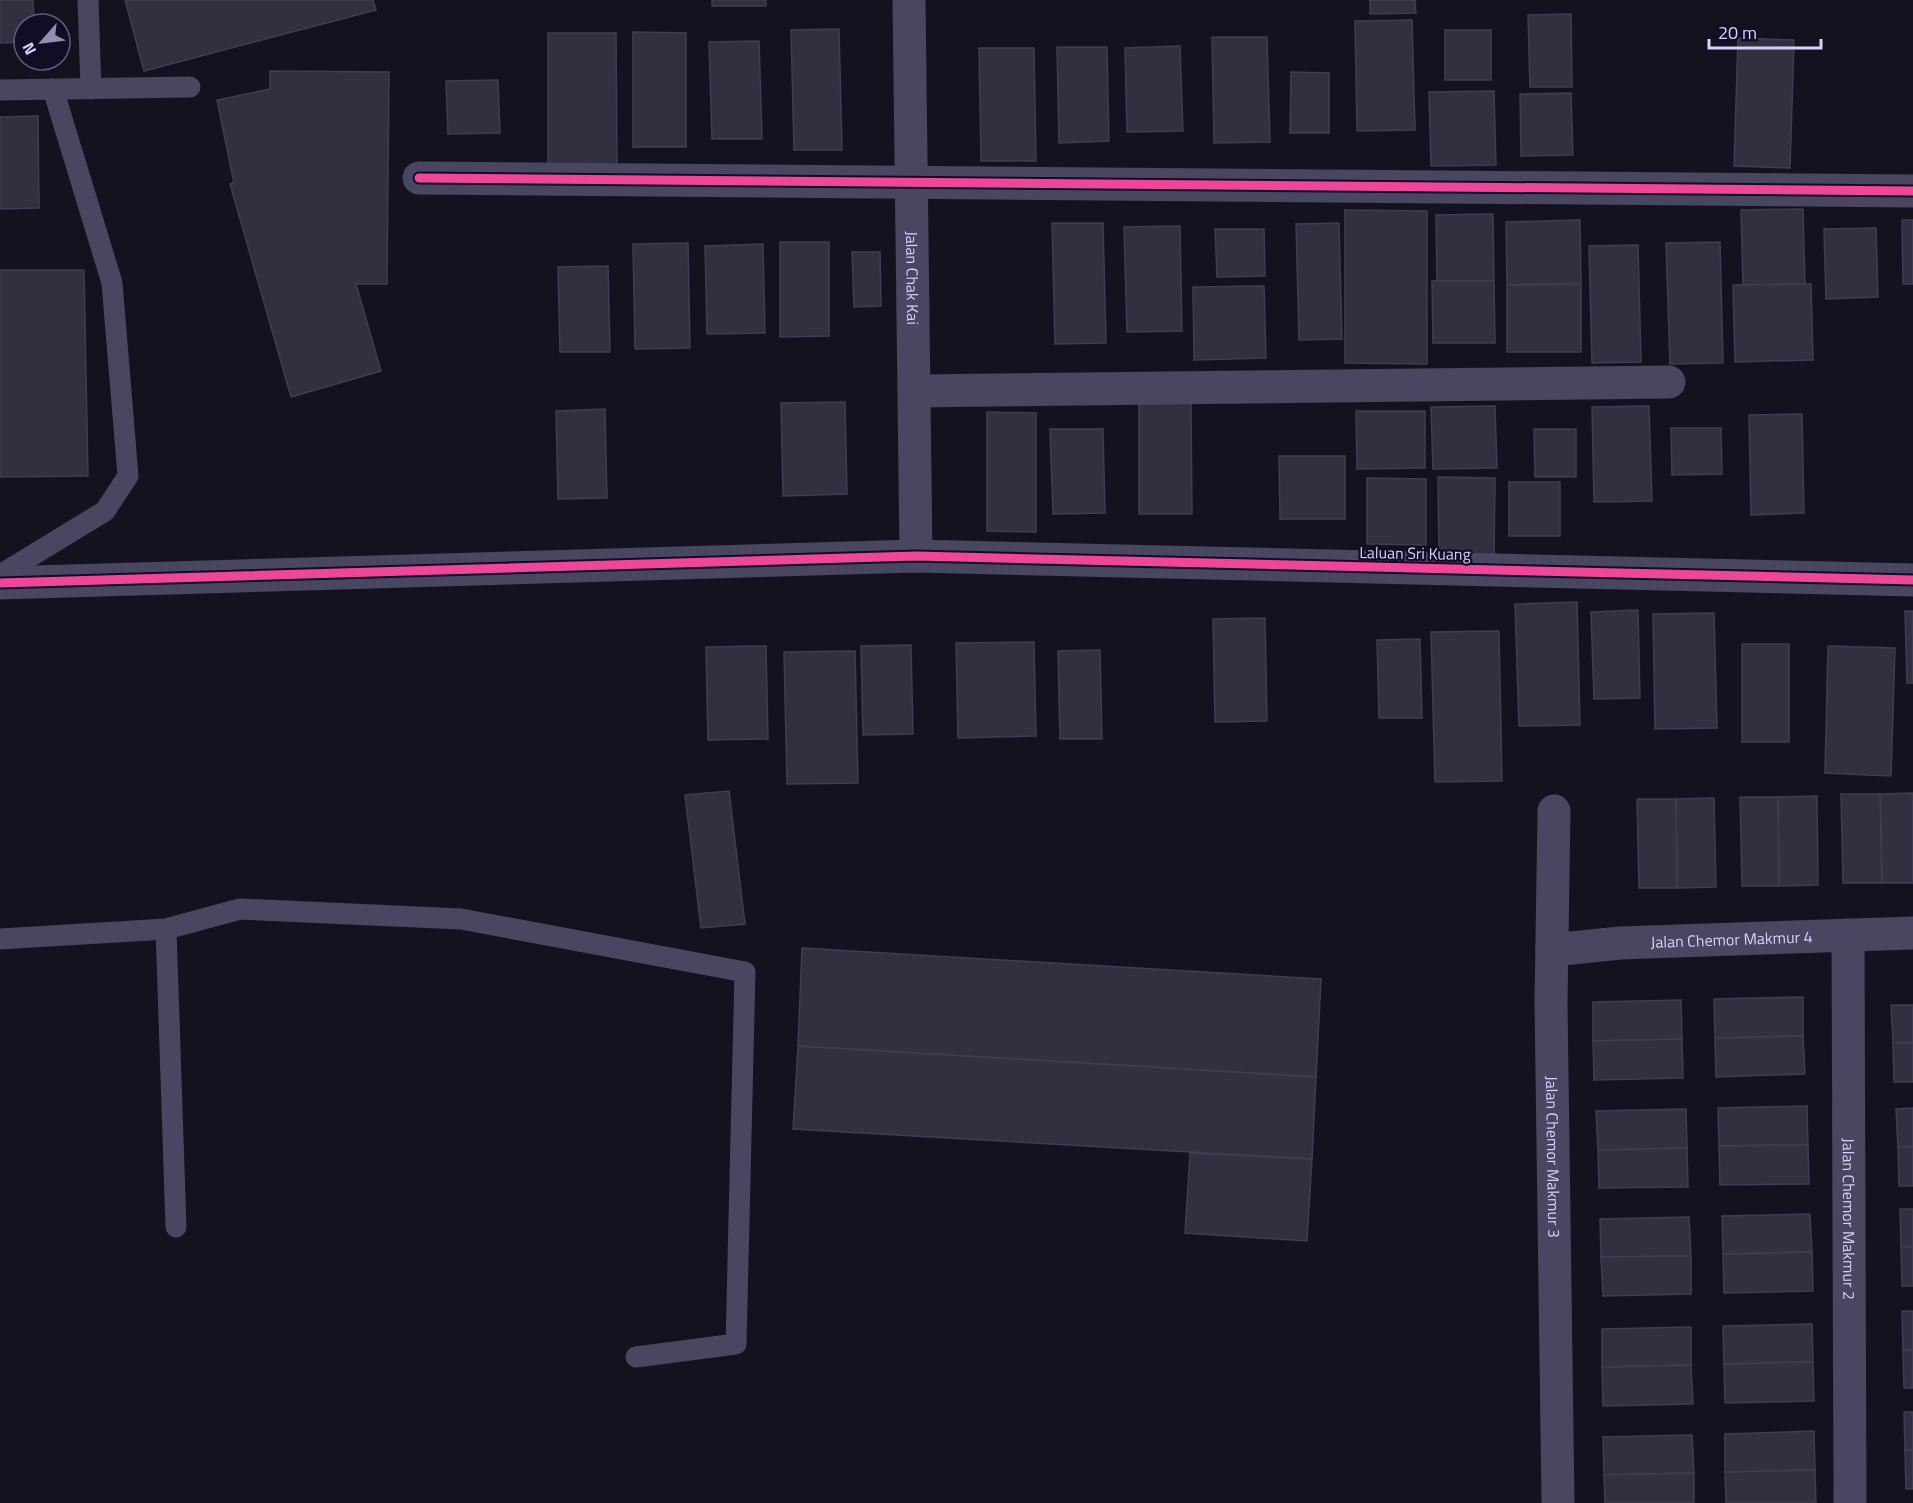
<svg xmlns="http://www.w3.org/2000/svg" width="1913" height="1503" viewBox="0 0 1913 1503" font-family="'Titillium Web',sans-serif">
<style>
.building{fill:#322f41;stroke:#413c53;stroke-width:1.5}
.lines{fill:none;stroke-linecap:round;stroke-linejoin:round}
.service{stroke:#484660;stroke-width:21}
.minor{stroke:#484660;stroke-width:33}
.cycleway-casing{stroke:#110d24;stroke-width:13}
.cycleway{stroke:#ed469a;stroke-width:9}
.labels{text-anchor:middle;stroke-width:4.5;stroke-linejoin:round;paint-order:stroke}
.street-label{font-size:16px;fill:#d7d0ff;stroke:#110d24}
</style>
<rect width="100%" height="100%" fill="#14121f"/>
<!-- building -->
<g class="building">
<polygon points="0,0 33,0 34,24 24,24 24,42 0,43"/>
<polygon points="125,0 373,0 376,10 144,71"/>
<rect x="712" y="0" width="54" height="6"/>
<polygon points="1370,0 1415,0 1416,13 1370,14"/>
<polygon points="1571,14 1572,87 1530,87 1528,15"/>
<polygon points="1412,20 1415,130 1357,131 1355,21"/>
<polygon points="839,29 842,150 794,150 791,30"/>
<rect x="1445" y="30" width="46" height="50"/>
<polygon points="633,32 686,33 686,147 633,147"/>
<polygon points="548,33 616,33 617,166 548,166"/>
<polygon points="1212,37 1267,37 1270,142 1214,143"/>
<polygon points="1738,38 1794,40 1790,168 1734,166"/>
<polygon points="759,41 762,139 712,139 709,42"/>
<polygon points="1180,46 1183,131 1127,132 1125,48"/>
<polygon points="1057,47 1107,47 1109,141 1059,143"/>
<polygon points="979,48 1034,48 1036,161 981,161"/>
<polygon points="270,71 389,72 387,284 356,284 381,371 291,397 230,184 234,183 217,100 270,89"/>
<polygon points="1291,72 1329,73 1329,133 1290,133"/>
<polygon points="498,80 500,133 448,134 446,81"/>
<polygon points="1494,91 1496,165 1431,166 1429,92"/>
<polygon points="1571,93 1573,155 1521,156 1520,94"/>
<polygon points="38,116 39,208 0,209 0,117"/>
<polygon points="1803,209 1805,284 1743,285 1741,210"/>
<polygon points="1345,210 1427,211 1427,364 1345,363"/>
<polygon points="1493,214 1494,281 1437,281 1436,215"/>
<polygon points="1580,220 1581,283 1507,285 1506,222"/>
<polygon points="1902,220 1913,220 1913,284 1903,284"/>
<polygon points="1052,223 1103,223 1106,343 1055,344"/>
<polygon points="1339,223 1342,339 1299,340 1296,224"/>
<polygon points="1180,226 1182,331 1127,332 1124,227"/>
<polygon points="1876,228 1878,297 1826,299 1824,229"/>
<polygon points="1215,229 1264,229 1265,276 1217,277"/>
<polygon points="780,242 829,242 829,336 780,337"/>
<polygon points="1720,242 1723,363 1670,364 1666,243"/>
<polygon points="688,243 690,348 635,349 633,244"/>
<polygon points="763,244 765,333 707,334 705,246"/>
<polygon points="1638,245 1641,362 1592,363 1589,246"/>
<polygon points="852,252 880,252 881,306 854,307"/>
<polygon points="608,266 610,352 560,352 558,267"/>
<polygon points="0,270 84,270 88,476 0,477"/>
<polygon points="1432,281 1494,281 1495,343 1433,343"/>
<polygon points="1811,284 1813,360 1735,362 1733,285"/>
<rect x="1507" y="285" width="74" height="67"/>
<polygon points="1264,286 1266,358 1194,360 1193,287"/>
<polygon points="845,402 847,494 783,496 781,403"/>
<polygon points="1139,402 1191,403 1192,514 1139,514"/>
<polygon points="1495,406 1497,468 1433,469 1431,407"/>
<polygon points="1649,406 1652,501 1594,502 1592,407"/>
<polygon points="605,409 607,498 558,499 556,411"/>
<polygon points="1356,411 1425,411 1425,468 1357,469"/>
<polygon points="987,412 1036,413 1036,532 987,531"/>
<polygon points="1802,414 1804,513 1751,515 1749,415"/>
<polygon points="1671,428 1721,428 1722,474 1672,475"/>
<polygon points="1050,429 1103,429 1105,513 1053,514"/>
<polygon points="1534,429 1576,429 1576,477 1535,477"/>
<polygon points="1279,456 1345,456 1345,519 1280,519"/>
<polygon points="1438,477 1495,478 1494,558 1439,557"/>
<polygon points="1367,478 1426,479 1426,545 1367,544"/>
<rect x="1509" y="482" width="51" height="54"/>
<polygon points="1577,602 1580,725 1519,726 1515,604"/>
<polygon points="1638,610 1640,698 1594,699 1591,612"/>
<polygon points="1905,611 1913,611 1913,683 1907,683"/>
<polygon points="1714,613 1717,728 1655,729 1653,614"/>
<polygon points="1265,618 1267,721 1215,722 1213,619"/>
<polygon points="1499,631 1502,781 1435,782 1431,632"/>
<polygon points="1420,639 1422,718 1379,718 1377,640"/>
<polygon points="1034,642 1036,736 958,738 956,643"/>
<rect x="1742" y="644" width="47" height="98"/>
<polygon points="911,645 913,734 863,735 861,646"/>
<polygon points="766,646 768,739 708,740 706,647"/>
<polygon points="1828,646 1895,648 1891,776 1825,773"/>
<polygon points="1100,650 1102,739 1060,739 1058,651"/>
<polygon points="855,651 858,783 787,784 784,652"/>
<polygon points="729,791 745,924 701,928 685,795"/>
<polygon points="1913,793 1913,883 1882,883 1880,794"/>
<polygon points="1841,794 1880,794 1882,883 1843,883"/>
<polygon points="1817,796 1818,885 1779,886 1778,797"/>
<polygon points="1740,797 1778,797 1779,886 1742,886"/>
<polygon points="1714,798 1716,887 1677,888 1676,799"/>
<polygon points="1637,799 1676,799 1677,888 1639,888"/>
<polygon points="802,948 1321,979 1316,1077 798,1046"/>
<polygon points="1803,997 1803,1036 1715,1038 1714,999"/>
<polygon points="1681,1000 1682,1039 1593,1041 1593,1002"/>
<polygon points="1891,1005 1913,1005 1913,1043 1893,1043"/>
<polygon points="1803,1036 1805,1074 1716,1077 1715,1038"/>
<polygon points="1682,1039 1683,1078 1594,1080 1593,1041"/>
<polygon points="1893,1043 1913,1043 1913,1082 1894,1082"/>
<polygon points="798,1046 1316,1077 1312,1159 793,1129"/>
<polygon points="1807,1106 1808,1145 1719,1146 1718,1108"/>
<polygon points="1913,1108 1913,1147 1898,1147 1896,1109"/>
<polygon points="1686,1109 1687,1148 1598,1150 1596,1111"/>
<polygon points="1808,1145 1809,1184 1720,1185 1719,1146"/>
<polygon points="1898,1147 1913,1147 1913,1186 1899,1186"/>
<polygon points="1687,1148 1688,1187 1599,1188 1598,1150"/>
<polygon points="1190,1153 1312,1159 1307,1241 1185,1233"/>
<polygon points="1900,1209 1913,1209 1913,1247 1901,1247"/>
<polygon points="1810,1214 1812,1252 1723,1254 1722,1216"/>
<polygon points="1689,1217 1691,1256 1601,1257 1600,1219"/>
<polygon points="1901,1247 1913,1247 1913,1286 1902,1286"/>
<polygon points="1812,1252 1813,1291 1724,1293 1723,1254"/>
<polygon points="1691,1256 1691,1294 1603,1296 1601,1257"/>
<polygon points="1902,1311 1913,1311 1913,1350 1903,1350"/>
<polygon points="1812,1324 1813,1362 1724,1364 1723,1326"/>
<polygon points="1691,1327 1691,1365 1602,1367 1602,1329"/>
<polygon points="1903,1350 1913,1350 1913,1388 1904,1388"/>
<polygon points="1813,1362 1814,1401 1725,1403 1724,1364"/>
<polygon points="1691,1365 1693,1404 1603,1406 1602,1367"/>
<polygon points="1904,1412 1913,1412 1913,1450 1905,1450"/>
<polygon points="1814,1431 1815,1470 1725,1472 1725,1434"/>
<polygon points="1692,1435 1694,1473 1604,1475 1603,1437"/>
<polygon points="1905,1450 1913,1450 1913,1489 1906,1489"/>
<polygon points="1815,1470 1816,1503 1726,1503 1725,1472"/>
<polygon points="1694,1473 1694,1503 1605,1503 1604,1475"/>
</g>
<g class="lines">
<!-- service -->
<g class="service">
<polyline points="88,0 91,89"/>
<polyline points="0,90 190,87"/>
<polyline points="0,575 105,511 128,476 112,283 53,89"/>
<polyline points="166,929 176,1227"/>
<polyline points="0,939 166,929 240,909 461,919 745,972 736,1344 636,1357"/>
</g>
<!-- minor -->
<g class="minor">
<path id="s1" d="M909,0l7,556"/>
<polyline points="419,178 1913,191"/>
<polyline points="914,391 1669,382"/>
<polyline points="0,583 916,556 1913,580"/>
<path id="s2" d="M1554,811l-3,191 7,501"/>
<path id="s3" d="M1848,935l2,568"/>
<path id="s4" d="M1552,950l68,-7 293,-10"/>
</g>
<!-- cycleway casing -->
<g class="cycleway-casing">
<g id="cycleway">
<polyline points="419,178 1913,191"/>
<polyline points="0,583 916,556 1913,580"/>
</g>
</g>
<!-- cycleway -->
<use href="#cycleway" class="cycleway"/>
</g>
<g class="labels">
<!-- street labels -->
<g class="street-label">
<text dy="6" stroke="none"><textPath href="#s1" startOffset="278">Jalan Chak Kai</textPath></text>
<text transform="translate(1415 553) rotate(1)" y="6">Laluan Sri Kuang</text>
<text dy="6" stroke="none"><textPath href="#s4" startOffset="180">Jalan Chemor Makmur 4</textPath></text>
<text dy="6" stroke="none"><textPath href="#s2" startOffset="346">Jalan Chemor Makmur 3</textPath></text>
<text dy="6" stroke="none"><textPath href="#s3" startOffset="284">Jalan Chemor Makmur 2</textPath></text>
</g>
</g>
<!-- north arrow -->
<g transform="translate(42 42) rotate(242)"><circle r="28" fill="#110d24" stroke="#605b7c" stroke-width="1.5"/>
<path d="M0-4.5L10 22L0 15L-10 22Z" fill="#938eb1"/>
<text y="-9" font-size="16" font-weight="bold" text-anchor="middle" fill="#d7d0ff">N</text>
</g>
<!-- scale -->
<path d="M1709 39v9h112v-9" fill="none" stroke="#d7d0ff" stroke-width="3"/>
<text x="1718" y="39" font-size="18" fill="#d7d0ff" stroke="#110d24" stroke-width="4.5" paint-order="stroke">20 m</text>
</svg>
